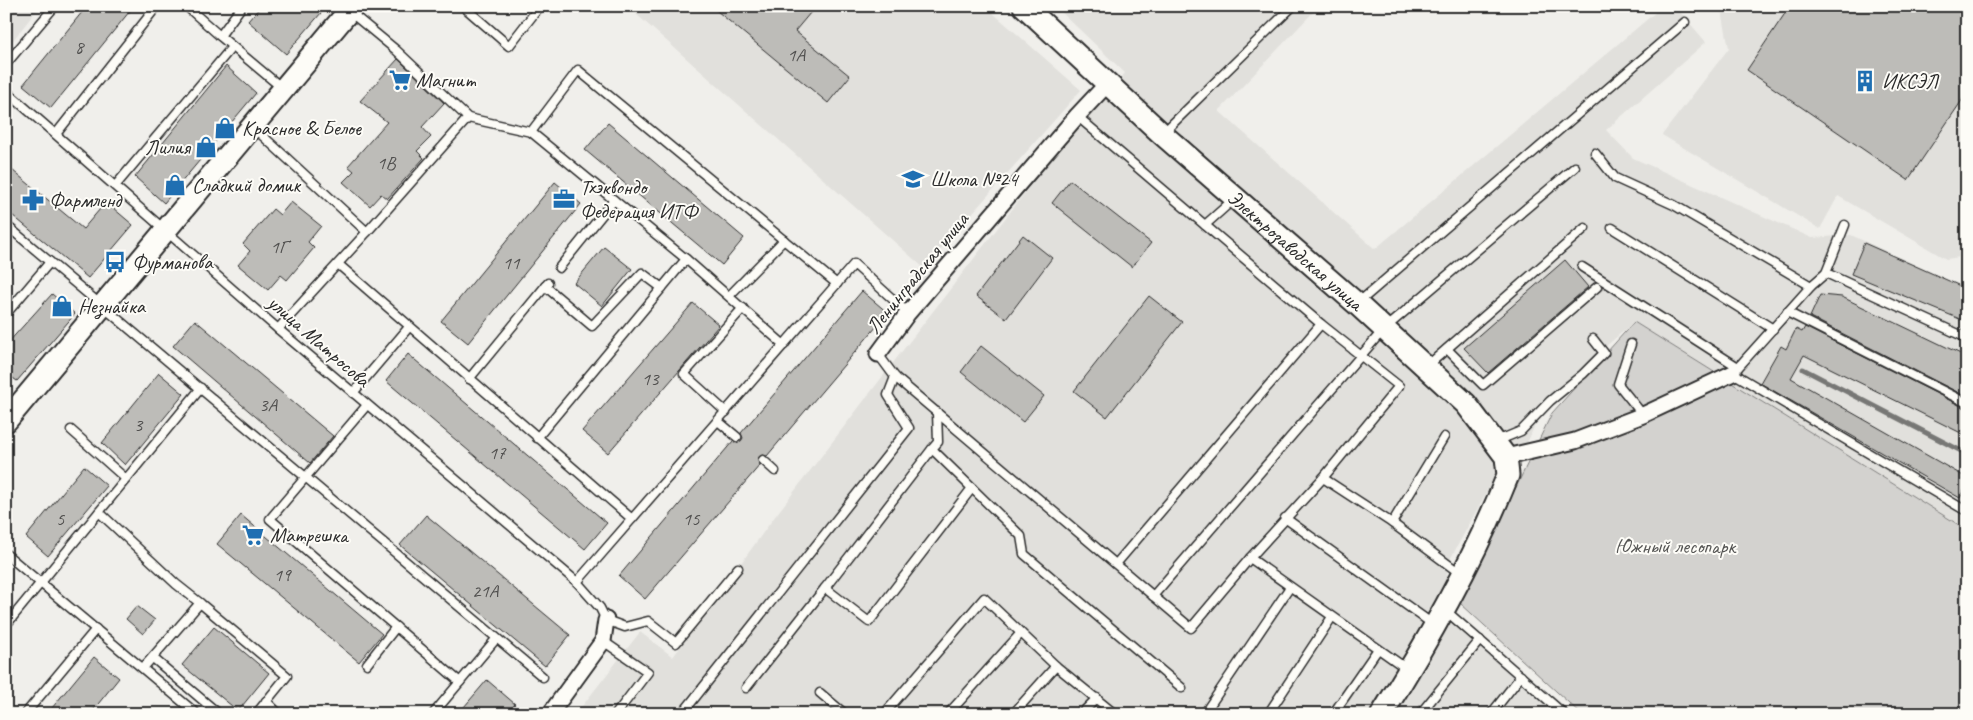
<svg xmlns="http://www.w3.org/2000/svg" width="1973" height="720" viewBox="0 0 1973 720" font-family="Caveat,sans-serif">
<style>
.built{fill:#e1e0dc}
.green{fill:#d3d2cf;stroke:#7f7e7d}
.lines{fill:none;stroke-linecap:round;stroke-linejoin:round}
.stream{stroke:#777775;stroke-width:5}
.building{fill:#bdbcb8;stroke:#2b2b2b}
.lane-casing{stroke:#2b2b2b;stroke-width:11}
.street-casing{stroke:#2b2b2b;stroke-width:19}
.secondary-casing{stroke:#2b2b2b;stroke-width:25}
.lane{stroke:#fdfcf7;stroke-width:8}
.street{stroke:#fdfcf7;stroke-width:15}
.secondary{stroke:#fdfcf7;stroke-width:21}
.labels{text-anchor:middle;stroke-width:4;stroke-linejoin:round;paint-order:stroke}
.number-label{font-size:19px;fill:#504f4e}
.poi-label{font-size:21px;fill:#2b2b2b;stroke:#fdfcf7;text-anchor:start}
.street-label{font-size:21px;fill:#2b2b2b;stroke:#fdfcf7}
.park-label{font-size:21px;fill:#555554;stroke:#fdfcf7}
</style>
<rect width="100%" height="100%" fill="#f0efeb"/>
<filter id="ink" filterUnits="userSpaceOnUse"><feTurbulence type="fractalNoise" baseFrequency=".02" numOctaves="2"/><feDisplacementMap in="SourceGraphic" scale="10" xChannelSelector="R" yChannelSelector="G"/><feConvolveMatrix kernelMatrix="1 2 1 2 8 2 1 2 1" color-interpolation-filters="sRGB"/></filter>
<g filter="url(#ink)">
<!-- built -->
<g class="built">
<polygon points="6,6 40,6 6,49"/>
<polygon points="643,6 985,6 1081,90 924,268 636,14"/>
<polygon points="1055,6 1319,6 1219,111 1375,249 1663,6 1675,6 1706,42 1606,130 1633,158 1812,238 1851,235 1967,289 1967,530 1634,322 1547,397 1518,464 1498,471 1446,567 1453,609 1569,714 576,714 640,632 673,657 773,519 903,350 1062,145 1125,73"/>
<polygon points="1721,6 1967,6 1967,256 1946,259 1838,196 1820,229 1662,135 1729,48"/>
</g>
<!-- green -->
<polygon class="green" points="1634,322 1967,530 1967,714 1581,714 1460,603 1552,413"/>
<g class="lines">
<!-- stream -->
<polyline class="stream" points="1803,369 1967,454"/>
</g>
<!-- building -->
<g class="building">
<polygon points="87,6 134,6 51,108 23,85"/>
<polygon points="261,6 327,6 286,54 248,21"/>
<polygon points="711,6 816,6 795,31 850,76 828,103"/>
<polygon points="1790,6 1967,6 1967,93 1908,180 1747,70"/>
<polygon points="398,59 444,103 422,127 431,137 417,151 424,158 387,199 381,194 370,206 343,182 354,171 348,166 387,122 360,101"/>
<polygon points="226,66 256,93 164,203 135,177"/>
<polygon points="608,123 744,238 722,265 585,150"/>
<polygon points="6,165 83,229 106,202 133,225 88,278 6,210"/>
<polygon points="1070,180 1151,243 1132,267 1052,203"/>
<polygon points="555,182 581,204 468,343 441,321"/>
<polygon points="291,202 321,226 308,242 314,248 287,280 281,275 268,290 238,265 250,251 243,244 273,209 280,215"/>
<polygon points="1023,235 1052,258 1006,319 976,296"/>
<polygon points="1864,243 1967,289 1967,322 1851,274"/>
<polygon points="604,247 632,269 602,306 574,283"/>
<polygon points="1565,260 1588,287 1488,373 1464,348"/>
<polygon points="862,291 888,313 767,456 762,455 759,457 758,461 760,465 645,599 619,576 733,441 736,443 741,441 743,438 741,433"/>
<polygon points="52,294 75,314 17,381 6,373 6,345"/>
<polygon points="1820,295 1842,297 1967,357 1967,397 1810,317"/>
<polygon points="1149,296 1182,322 1107,417 1074,391"/>
<polygon points="693,303 719,325 608,453 582,431"/>
<polygon points="195,320 333,436 310,463 173,346"/>
<polygon points="1805,327 1967,409 1967,436 1804,355 1791,378 1967,478 1967,485 1960,498 1760,383 1781,346 1786,349 1796,329 1802,332"/>
<polygon points="981,346 1044,396 1023,422 961,372"/>
<polygon points="408,354 607,523 585,549 386,381"/>
<polygon points="159,373 184,394 125,465 102,443"/>
<polygon points="84,466 107,486 48,556 26,537"/>
<polygon points="241,515 382,634 359,662 217,544"/>
<polygon points="426,515 570,635 545,666 400,545"/>
<polygon points="137,606 155,620 143,634 126,619"/>
<polygon points="214,627 269,673 238,711 182,665"/>
<polygon points="94,657 119,678 90,714 47,714"/>
<polygon points="487,680 515,704 507,714 458,714"/>
</g>
<g class="lines">
<!-- lane casing -->
<g class="lane-casing">
<g id="lane">
<polyline points="186,6 220,36"/>
<polyline points="242,6 220,36 282,88"/>
<polyline points="463,6 509,46 540,6"/>
<polyline points="6,64 55,6"/>
<polyline points="6,91 278,329 577,582 600,608 606,620 625,627 648,621 676,643 738,568"/>
<polyline points="468,118 531,132 686,259 784,345"/>
<polyline points="253,127 367,232 468,118 396,50 350,12"/>
<polyline points="531,132 578,70 837,284"/>
<polyline points="1163,133 1293,6"/>
<polyline points="56,134 157,6"/>
<polyline points="1595,153 1615,178 1674,205 1811,286"/>
<polyline points="116,185 232,47"/>
<polyline points="6,225 543,677"/>
<polyline points="1205,225 1233,200"/>
<polyline points="1845,225 1826,273 1811,286 1733,373 1963,509 1967,506"/>
<polyline points="1612,228 1773,329"/>
<polyline points="338,264 632,519"/>
<polyline points="1582,267 1738,367"/>
<polyline points="559,268 614,200"/>
<polyline points="1826,273 1967,338"/>
<polyline points="545,286 592,326 642,273 662,288"/>
<polyline points="729,296 784,240"/>
<polyline points="1358,303 1685,22"/>
<polyline points="1787,312 1967,403"/>
<polyline points="6,314 50,262"/>
<polyline points="278,329 367,232"/>
<polyline points="1631,344 1618,384 1643,415"/>
<polyline points="1447,349 1483,385 1597,287"/>
<polyline points="878,354 895,377 1191,628 1250,558 1323,478 1399,386 1321,324 1077,116"/>
<polyline points="1426,367 1585,228"/>
<polyline points="469,379 548,283"/>
<polyline points="353,393 409,327"/>
<polyline points="367,405 270,519 460,682"/>
<polyline points="726,412 684,374 743,308"/>
<polyline points="937,412 938,442 932,449 1021,536 1024,554 1182,688"/>
<polyline points="718,421 737,437"/>
<polyline points="71,430 126,479"/>
<polyline points="537,438 686,259"/>
<polyline points="1497,441 1521,431 1550,401 1583,374 1604,353 1593,339"/>
<polyline points="932,449 825,588 869,622 972,488"/>
<polyline points="763,460 775,471"/>
<polyline points="1323,478 1392,523 1461,574"/>
<polyline points="99,512 176,584 200,603 143,668"/>
<polyline points="1285,518 1434,625"/>
<polyline points="1392,523 1444,437"/>
<polyline points="6,554 197,714"/>
<polyline points="1250,558 1407,669"/>
<polyline points="1116,564 1321,324"/>
<polyline points="577,582 854,264 908,313"/>
<polyline points="1153,596 1384,329 1575,167"/>
<polyline points="200,603 287,676 256,714"/>
<polyline points="1445,610 1564,714"/>
<polyline points="6,625 201,388"/>
<polyline points="603,641 648,672 616,714"/>
<polyline points="153,658 219,714"/>
<polyline points="367,664 396,627"/>
<polyline points="746,688 825,588"/>
<polyline points="820,693 845,714"/>
<polyline points="266,701 279,714"/>
<polyline points="25,714 96,629"/>
<polyline points="433,714 496,639"/>
<polyline points="682,714 909,428 888,395 895,377"/>
<polyline points="884,714 984,598 1056,666 1115,714"/>
<polyline points="948,714 1021,633"/>
<polyline points="1013,714 1056,666"/>
<polyline points="1081,714 1097,698"/>
<polyline points="1204,714 1290,587"/>
<polyline points="1268,714 1332,617"/>
<polyline points="1333,714 1378,649"/>
<polyline points="1420,714 1480,640"/>
<polyline points="1491,714 1521,676"/>
</g>
</g>
<!-- street casing -->
<g class="street-casing">
<g id="street">
<polyline points="878,354 908,313 1077,116 1107,84"/>
<polyline points="1506,457 1575,441 1643,415 1733,373"/>
<polyline points="550,714 603,641 606,620"/>
</g>
</g>
<!-- secondary casing -->
<g class="secondary-casing">
<g id="secondary">
<path id="s1" d="M1024,6l138,128 195,170 109,100 40,53 2,18c-33,83 -78,163 -126,239"/>
<polyline points="6,421 353,6"/>
</g>
</g>
<!-- lane -->
<use href="#lane" class="lane"/>
<!-- street -->
<use href="#street" class="street"/>
<!-- secondary -->
<use href="#secondary" class="secondary"/>
</g>
</g>
<!-- icons -->
<defs>
<g id="supermarket-bare" transform="scale(1.725)"><path d="M-6-5.5h2.5l.6 2H6L4.5 2H-2.5L-4.4-4H-6ZM-1.5 3.2a1.3 1.3 0 1 0 .1 0ZM3 3.2a1.3 1.3 0 1 0 .1 0Z" fill="#1f6fb2" stroke="#fdfcf7" stroke-width="2.5" paint-order="stroke"/></g>
<g id="building-bare" transform="scale(1.725)"><path d="M-4-6H4V6H1V3H-1V6H-4ZM-2.5-4.3h1.7v1.8h-1.7ZM.8-4.3h1.7v1.8H.8ZM-2.5-1h1.7V.8h-1.7ZM.8-1h1.7V.8H.8Z" fill="#1f6fb2" stroke="#fdfcf7" stroke-width="2.5" paint-order="stroke"/></g>
<g id="shop-bare" transform="scale(1.725)"><path d="M-5-2.5h2.3a2.7 3.5 0 0 1 5.4 0H5L5.5 6h-11ZM-1.5-2.5h3a1.5 2.3 0 0 0-3 0Z" fill="#1f6fb2" stroke="#fdfcf7" stroke-width="2.5" paint-order="stroke"/></g>
<g id="school-bare" transform="scale(1.725)"><path d="M0-5L7-2L0 1L-7-2ZM-4 1L0 2.5L4 1V4Q0 6-4 4Z" fill="#1f6fb2" stroke="#fdfcf7" stroke-width="2.5" paint-order="stroke"/></g>
<g id="office-bare" transform="scale(1.725)"><path d="M-6-3h4V-5.5h4V-3h4V5H-6ZM-1-4.5V-3h2v-1.5ZM-6 0V1H6V0Z" fill="#1f6fb2" stroke="#fdfcf7" stroke-width="2.5" paint-order="stroke"/></g>
<g id="pharmacy-bare" transform="scale(1.725)"><path d="M-2-6h4v4h4v4h-4v4h-4v-4h-4v-4h4Z" fill="#1f6fb2" stroke="#fdfcf7" stroke-width="2.5" paint-order="stroke"/></g>
<g id="bus-bare" transform="scale(1.725)"><path d="M-5-6H5V4H4V6H2V4H-2V6H-4V4H-5ZM-3.5-4V0h7V-4ZM-3.5 1.2v1.5H-2V1.2ZM2 1.2v1.5H3.5V1.2Z" fill="#1f6fb2" stroke="#fdfcf7" stroke-width="2.5" paint-order="stroke"/></g>
</defs>
<g fill-rule="evenodd">
<use href="#supermarket-bare" x="400" y="80"/>
<use href="#building-bare" x="1865" y="81"/>
<use href="#shop-bare" x="225" y="128"/>
<use href="#shop-bare" x="206" y="147"/>
<use href="#school-bare" x="913" y="179"/>
<use href="#shop-bare" x="175" y="185"/>
<use href="#office-bare" x="564" y="199"/>
<use href="#pharmacy-bare" x="33" y="200"/>
<use href="#bus-bare" x="115" y="262"/>
<use href="#shop-bare" x="62" y="306"/>
<use href="#supermarket-bare" x="253" y="535"/>
</g>
<g class="labels">
<!-- number labels -->
<g class="number-label">
<text x="79" y="53">8</text>
<text x="796" y="61">1А</text>
<text x="386" y="169">1В</text>
<text x="279" y="253">1Г</text>
<text x="511" y="269">11</text>
<text x="650" y="385">13</text>
<text x="268" y="411">3А</text>
<text x="138" y="431">3</text>
<text x="497" y="459">17</text>
<text x="60" y="525">5</text>
<text x="691" y="525">15</text>
<text x="282" y="581">19</text>
<text x="485" y="597">21А</text>
</g>
<!-- poi labels -->
<g class="poi-label">
<text x="416" y="87">Магнит</text>
<text x="1882" y="88">ИКСЭЛ</text>
<text x="242" y="135">Красное &amp; Белое</text>
<text x="190" y="154" text-anchor="end">Лилия</text>
<text x="930" y="186">Школа №24</text>
<text x="192" y="192">Сладкий домик</text>
<text x="580" y="194">Тхэквондо<tspan x="580" dy="24">Федерация ИТФ</tspan></text>
<text x="49" y="207">Фармленд</text>
<text x="132" y="269">Фурманова</text>
<text x="78" y="313">Незнайка</text>
<text x="270" y="542">Матрешка</text>
</g>
<!-- street labels -->
<g class="street-label">
<text dy="7" stroke="none"><textPath href="#s1" startOffset="365">Электрозаводская улица</textPath></text>
<text transform="translate(917 273) rotate(-51)" y="7">Ленинградская улица</text>
<text transform="translate(319 341) rotate(41)" y="7">улица Матросова</text>
</g>
<!-- park labels -->
<g class="park-label">
<text x="1675" y="553">Южный лесопарк</text>
</g>
</g>
<!-- margin -->
<rect width="1973" height="720" fill="none" stroke="#fdfcf7" stroke-width="25"/>
<rect x="12" y="12" width="1948" height="695" fill="none" stroke="#2b2b2b" stroke-width="2" filter="url(#ink)"/>
</svg>
